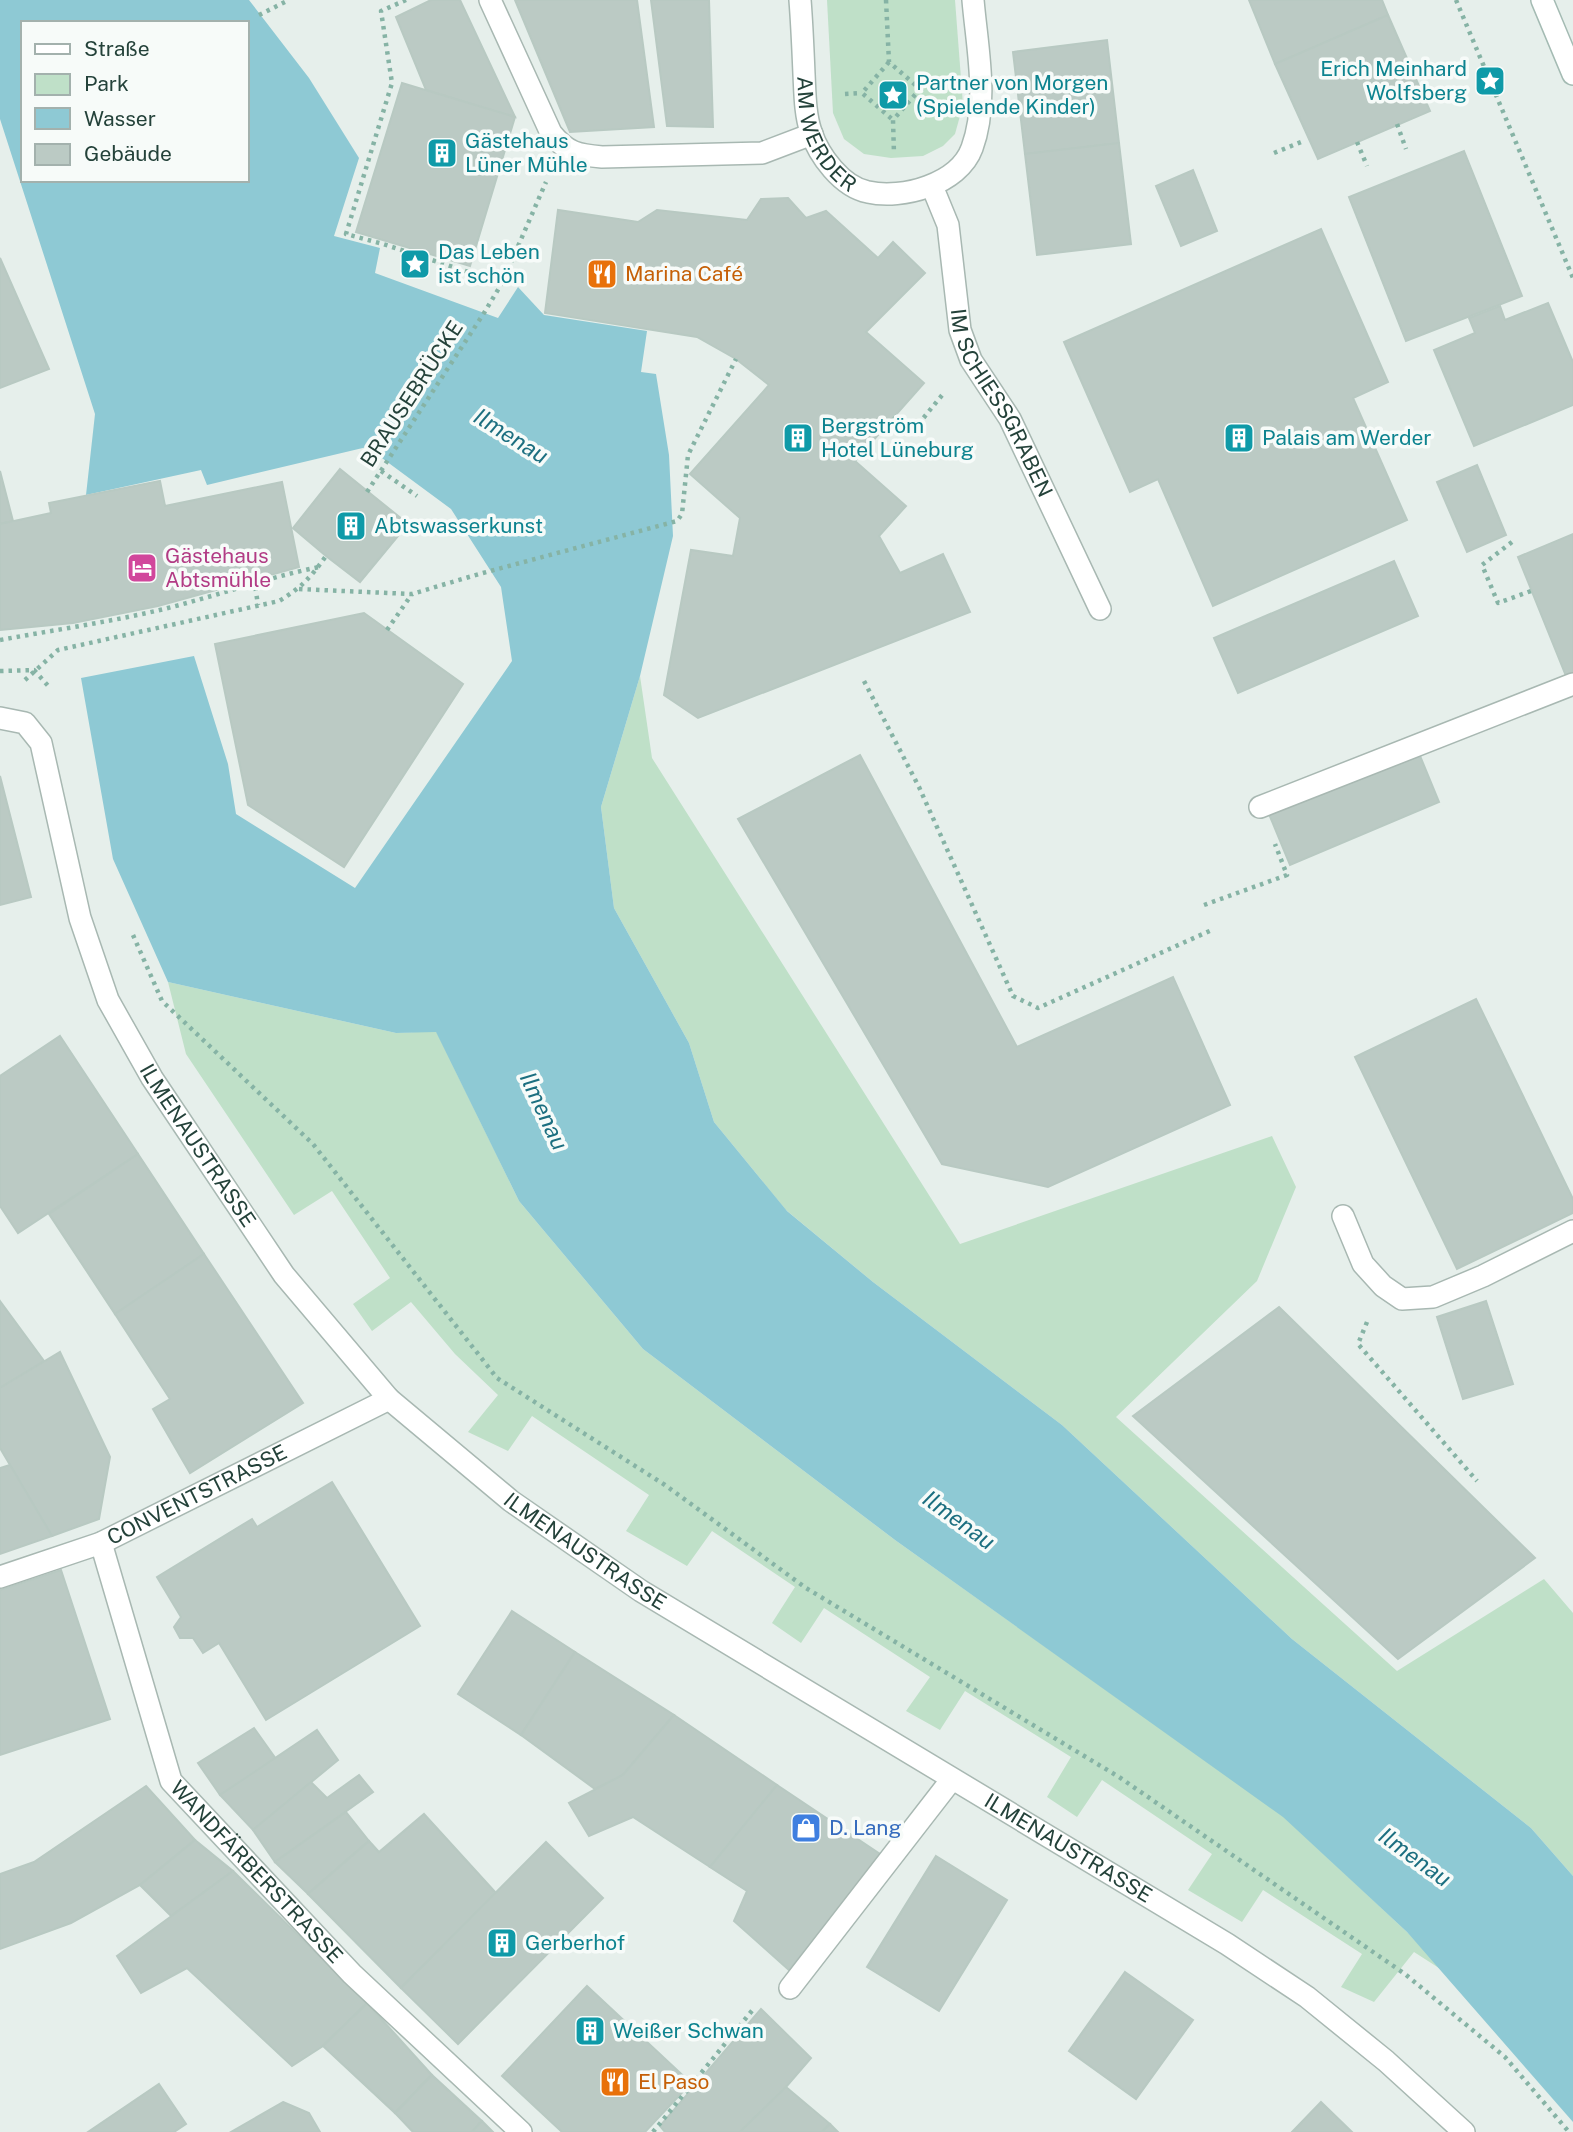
<svg xmlns="http://www.w3.org/2000/svg" width="1573" height="2132" viewBox="0 0 1573 2132" font-family="'Public Sans',sans-serif">
<style>
.green{fill:#bfe0c8}
.water{fill:#8ec9d4;fill-rule:evenodd}
.building{fill:#bbcac4;stroke:#b8c9c2;stroke-width:2}
.lines{fill:none;stroke-linecap:round;stroke-linejoin:round}
.lane-casing{stroke:#a8b8b2;stroke-width:24}
.street-casing{stroke:#a8b8b2;stroke-width:24}
.secondary-casing{stroke:#a4bbb3;stroke-width:24}
.path{stroke:#86b3a5;stroke-width:4.5;stroke-dasharray:3.5 5;stroke-linecap:butt}
.lane{stroke:#fff;stroke-width:21}
.street{stroke:#fff;stroke-width:21}
.secondary{stroke:#fff;stroke-width:21}
.labels{text-anchor:middle;stroke-width:7;stroke-linejoin:round;paint-order:stroke}
.culture-label{font-size:21px;fill:#0d838f;stroke:#f7fbf9;text-anchor:start}
.street-label{font-size:21px;fill:#24423a;stroke:#f7fbf9}
.food-label{font-size:21px;fill:#c56008;stroke:#f7fbf9;text-anchor:start}
.hotel-label{font-size:21px;fill:#b23c85;stroke:#f7fbf9;text-anchor:start}
.shop-label{font-size:21px;fill:#366cbe;stroke:#f7fbf9;text-anchor:start}
.water-label{font-size:23px;font-style:italic;fill:#1c6f80;stroke:#f7fbf9}
</style>
<rect width="100%" height="100%" fill="#e6efeb"/>
<!-- green -->
<g class="green">
<polygon points="827,0 955,0 963,105 955,134 943,146 923,156 891,158 864,154 844,139 833,113"/>
<polygon points="640,676 652,758 960,1244 1272,1136 1296,1187 1257,1281 1116,1417 1397,1671 1544,1579 1573,1613 1573,1876 1531,1828 1292,1639 1062,1425 873,1282 786,1210 714,1122 689,1043 614,908 601,807"/>
<polygon points="168,982 396,1033 436,1031 519,1201 643,1349 895,1540 1283,1816 1407,1932 1442,1970 1414,1952 1374,2002 1341,1987 1362,1954 1263,1890 1242,1922 1188,1890 1212,1854 1102,1780 1077,1817 1047,1797 1071,1757 965,1691 940,1730 906,1711 930,1677 824,1608 801,1643 772,1623 795,1587 712,1531 687,1566 626,1531 649,1495 532,1416 508,1451 468,1432 498,1395 455,1354 411,1302 372,1331 353,1304 390,1278 332,1191 294,1215 186,1054"/>
</g>
<!-- water -->
<path class="water" d="M0,0h249l60,78 50,80 -25,78 46,12 -5,25 123,45 20,-31 26,28 103,16 -6,41 15,2 13,81 4,81 -33,140 -39,131 13,101 75,135 25,79 73,89 86,71 189,143 230,214 239,189 42,48v246l-166,-190 -124,-115 -388,-277 -252,-191 -124,-148 -83,-169 -40,1 -228,-51 -55,-123 -32,-181 113,-22 34,108 8,50 119,74 157,-227 -11,-74 -50,-78 -84,-62 -160,38 -6,-15 -115,25 9,-81 -95,-295zM23,23h224v157h-224z"/>
<!-- building -->
<g class="building">
<polygon points="431,0 460,0 515,117 426,90 396,17"/>
<polygon points="515,0 637,0 654,127 570,132"/>
<polygon points="651,0 709,0 713,127 667,126"/>
<polygon points="1249,0 1382,0 1388,15 1275,64"/>
<polygon points="1388,15 1430,111 1318,159 1275,64"/>
<polygon points="1107,40 1119,143 1025,154 1013,52"/>
<polygon points="402,83 515,117 470,266 356,232"/>
<polygon points="1119,143 1131,244 1037,255 1025,154"/>
<polygon points="1464,151 1522,296 1406,341 1349,197"/>
<polygon points="1193,170 1217,231 1181,246 1156,186"/>
<polygon points="788,198 806,218 826,211 878,258 893,242 925,273 866,332 924,383 855,461 906,506 879,536 900,573 943,554 970,612 698,718 664,695 691,550 733,556 740,518 690,474 769,385 736,359 697,337 545,313 558,210 638,222 657,210 747,220 761,199"/>
<polygon points="1321,229 1388,382 1353,398 1407,520 1213,606 1158,479 1130,492 1064,342"/>
<polygon points="0,258 49,369 0,388"/>
<polygon points="1548,303 1573,362 1573,405 1474,446 1434,350 1475,333 1469,318 1500,306 1505,320"/>
<polygon points="1477,465 1506,535 1467,552 1437,482"/>
<polygon points="340,469 408,524 360,582 326,556 293,528"/>
<polygon points="0,471 13,521 0,524"/>
<polygon points="160,481 165,506 282,482 299,567 158,606 73,623 0,630 0,524 51,513 49,503"/>
<polygon points="1573,534 1573,673 1566,676 1518,557"/>
<polygon points="1394,561 1418,616 1238,693 1214,638"/>
<polygon points="364,613 463,684 344,867 248,805 215,644"/>
<polygon points="1418,751 1439,802 1290,865 1269,814"/>
<polygon points="860,755 1017,1047 1173,977 1230,1105 1048,1187 942,1164 738,819"/>
<polygon points="0,776 31,897 0,905"/>
<polygon points="1476,999 1573,1199 1573,1213 1457,1269 1355,1057"/>
<polygon points="60,1036 138,1154 18,1233 0,1206 0,1076"/>
<polygon points="138,1154 204,1254 115,1314 49,1214"/>
<polygon points="204,1254 303,1403 190,1473 153,1409 170,1399 115,1314"/>
<polygon points="0,1301 44,1361 0,1388"/>
<polygon points="1486,1301 1513,1384 1463,1399 1437,1317"/>
<polygon points="1279,1307 1535,1558 1398,1659 1133,1416"/>
<polygon points="60,1352 110,1457 99,1519 52,1536 0,1448 0,1388"/>
<polygon points="10,1465 52,1536 0,1554 0,1468"/>
<polygon points="332,1482 420,1626 266,1720 219,1643 203,1653 193,1638 180,1638 174,1627 181,1617 157,1577 252,1519 257,1527"/>
<polygon points="61,1570 110,1719 0,1755 0,1590"/>
<polygon points="512,1611 575,1652 521,1735 458,1694"/>
<polygon points="575,1652 674,1715 623,1775 595,1789 521,1735"/>
<polygon points="674,1715 777,1785 710,1867 633,1817 589,1836 569,1803 623,1775"/>
<polygon points="254,1728 276,1759 220,1795 198,1763"/>
<polygon points="317,1730 338,1760 253,1830 220,1795"/>
<polygon points="359,1775 373,1792 275,1862 253,1830 311,1782 327,1798"/>
<polygon points="777,1785 883,1856 789,1970 734,1921 747,1891 710,1867"/>
<polygon points="146,1786 195,1840 140,1885 71,1923 0,1949 0,1874 34,1862"/>
<polygon points="346,1812 369,1841 308,1894 275,1862"/>
<polygon points="424,1814 496,1893 401,1988 308,1894 369,1841 379,1852"/>
<polygon points="195,1840 233,1871 171,1916 140,1885"/>
<polygon points="546,1842 603,1898 458,2044 401,1988"/>
<polygon points="936,1856 1007,1900 939,2011 867,1967"/>
<polygon points="233,1871 367,2003 323,2046 292,2066 187,1968 141,1993 117,1956"/>
<polygon points="1125,1972 1193,2020 1136,2099 1069,2051"/>
<polygon points="587,1986 691,2083 645,2132 562,2132 502,2076"/>
<polygon points="367,2003 432,2075 395,2113 323,2046"/>
<polygon points="761,2009 811,2058 786,2087 740,2132 665,2132 660,2126"/>
<polygon points="432,2075 482,2121 472,2132 413,2132 395,2113"/>
<polygon points="159,2084 186,2124 174,2132 88,2132"/>
<polygon points="786,2087 830,2124 822,2132 740,2132"/>
<polygon points="283,2102 309,2113 320,2132 231,2132"/>
<polygon points="1321,2102 1352,2132 1292,2132"/>
<polygon points="482,2121 493,2132 472,2132"/>
<polygon points="830,2124 838,2132 822,2132"/>
</g>
<g class="lines">
<!-- lane casing -->
<g class="lane-casing">
<g id="lane">
<path id="s1" d="M932,186l16,39 12,105 11,30 39,59 90,190"/>
<polyline points="1260,807 1573,684"/>
<polyline points="1343,1216 1363,1264 1383,1286 1402,1299 1433,1297 1483,1276 1573,1231"/>
<polyline points="790,1988 952,1779"/>
</g>
</g>
<!-- street casing -->
<g class="street-casing">
<g id="street">
<path d="M490,0l61,133c16,20 27,22 51,24l160,-4 50,-19"/>
<path id="s2" d="M800,0c2,25 3,50 4,74 1,20 1,40 7,58 8,24 31,55 57,60 34,8 91,-8 104,-44 17,-46 5,-101 1,-148"/>
<path id="s3" d="M0,718l25,5 16,20 39,175 28,82 44,78 132,197 105,124 122,102 130,90 586,353 80,53 79,64 78,71"/>
<path id="s4" d="M101,1543l70,238 181,193 169,158"/>
<path id="s5" d="M0,1577l101,-34 288,-144"/>
</g>
</g>
<!-- secondary casing -->
<g class="secondary-casing">
<polyline id="secondary" points="1542,0 1573,74"/>
</g>
<!-- path -->
<g class="path">
<polyline points="406,0 381,11 392,83 346,234 383,244 502,283"/>
<polyline points="886,0 889,62 920,89 893,120 894,154"/>
<polyline points="1456,0 1573,278"/>
<polyline points="259,15 289,0"/>
<polyline points="889,62 862,93 893,120"/>
<polyline points="920,89 940,88"/>
<polyline points="845,94 862,93"/>
<polyline points="1397,124 1406,149"/>
<polyline points="1357,142 1367,166"/>
<polyline points="1274,153 1301,142"/>
<polyline points="894,416 912,432 943,394"/>
<polyline points="381,471 417,496"/>
<polyline points="367,492 484,313 502,283 546,182"/>
<polyline points="1512,542 1482,565 1498,603 1531,591"/>
<polyline points="254,579 258,605"/>
<polyline points="299,589 412,594 479,574 677,521 682,514 688,455 736,359"/>
<polyline points="387,630 412,594"/>
<path d="M0,640c54,-10 110,-18 164,-31 52,-13 102,-31 155,-42"/>
<polyline points="0,671 34,670 50,688"/>
<path d="M25,680l33,-30 221,-49c22,-13 32,-24 47,-45"/>
<polyline points="864,681 919,787 1013,996 1038,1008 1214,929"/>
<polyline points="1204,905 1287,875 1275,844"/>
<polyline points="133,935 162,1001 313,1144 497,1378 665,1485 806,1588 1119,1777 1405,1974 1505,2057 1569,2132"/>
<polyline points="1367,1322 1358,1344 1477,1481"/>
<polyline points="653,2132 755,2007"/>
</g>
<!-- lane -->
<use href="#lane" class="lane"/>
<!-- street -->
<use href="#street" class="street"/>
<!-- secondary -->
<use href="#secondary" class="secondary"/>
</g>
<!-- icons -->
<defs>
<g id="sight-square" transform="scale(1.575)"><rect x="-9" y="-9" width="18" height="18" rx="4" fill="#0f9aa8" stroke="#f7fbf9"/><path d="M0-6L1.8-2.2L6-1.7L2.9 1.2L3.7 5.4L0 3.3L-3.7 5.4L-2.9 1.2L-6-1.7L-1.8-2.2Z" fill="#fff"/></g>
<g id="building-square" transform="scale(1.575)"><rect x="-9" y="-9" width="18" height="18" rx="4" fill="#0f9aa8" stroke="#f7fbf9"/><path d="M-4-6H4V6H1V3H-1V6H-4ZM-2.5-4.3h1.7v1.8h-1.7ZM.8-4.3h1.7v1.8H.8ZM-2.5-1h1.7V.8h-1.7ZM.8-1h1.7V.8H.8Z" fill="#fff"/></g>
<g id="restaurant-square" transform="scale(1.575)"><rect x="-9" y="-9" width="18" height="18" rx="4" fill="#e8710a" stroke="#f7fbf9"/><path d="M-5-6h1v4h1v-4h1v4h1v-4h1v5L-1.5 .5V6h-2V.5L-5-1ZM5-6V6H3V1.5H1.5Q1.5-4 5-6Z" fill="#fff"/></g>
<g id="hotel-square" transform="scale(1.575)"><rect x="-9" y="-9" width="18" height="18" rx="4" fill="#d1479c" stroke="#f7fbf9"/><path d="M-6-4.5h1.5V1H6V5H4.5V3h-9V5H-6ZM-4 0a1.8 1.8 0 1 1 3.6 0ZM.5 0V-2.5h3Q6-2.5 6 0Z" fill="#fff"/></g>
<g id="shop-square" transform="scale(1.575)"><rect x="-9" y="-9" width="18" height="18" rx="4" fill="#3f7fe0" stroke="#f7fbf9"/><path d="M-5-2.5h2.3a2.7 3.5 0 0 1 5.4 0H5L5.5 6h-11ZM-1.5-2.5h3a1.5 2.3 0 0 0-3 0Z" fill="#fff"/></g>
</defs>
<g fill-rule="evenodd">
<use href="#sight-square" x="1490" y="81"/>
<use href="#sight-square" x="893" y="95"/>
<use href="#building-square" x="442" y="153"/>
<use href="#sight-square" x="415" y="264"/>
<use href="#restaurant-square" x="602" y="274"/>
<use href="#building-square" x="798" y="438"/>
<use href="#building-square" x="1239" y="438"/>
<use href="#building-square" x="351" y="526"/>
<use href="#hotel-square" x="142" y="568"/>
<use href="#shop-square" x="806" y="1828"/>
<use href="#building-square" x="502" y="1943"/>
<use href="#building-square" x="590" y="2031"/>
<use href="#restaurant-square" x="615" y="2082"/>
</g>
<g class="labels">
<!-- culture labels -->
<g class="culture-label">
<text x="1467" y="76" text-anchor="end">Erich Meinhard<tspan x="1467" dy="24">Wolfsberg</tspan></text>
<text x="916" y="90">Partner von Morgen<tspan x="916" dy="24">(Spielende Kinder)</tspan></text>
<text x="465" y="148">Gästehaus<tspan x="465" dy="24">Lüner Mühle</tspan></text>
<text x="438" y="259">Das Leben<tspan x="438" dy="24">ist schön</tspan></text>
<text x="821" y="433">Bergström<tspan x="821" dy="24">Hotel Lüneburg</tspan></text>
<text x="1262" y="445">Palais am Werder</text>
<text x="374" y="533">Abtswasserkunst</text>
<text x="525" y="1950">Gerberhof</text>
<text x="613" y="2038">Weißer Schwan</text>
</g>
<!-- street labels -->
<g class="street-label">
<text dy="7" stroke="none"><textPath href="#s2" startOffset="140">AM WERDER</textPath></text>
<text transform="translate(412 394) rotate(-57)" y="7">BRAUSEBRÜCKE</text>
<text dy="7" stroke="none"><textPath href="#s1" startOffset="231">IM SCHIESSGRABEN</textPath></text>
<text dy="7" stroke="none"><textPath href="#s3" startOffset="488">ILMENAUSTRASSE</textPath></text>
<text dy="7" stroke="none"><textPath href="#s5" startOffset="214">CONVENTSTRASSE</textPath></text>
<text dy="7" stroke="none"><textPath href="#s3" startOffset="1055">ILMENAUSTRASSE</textPath></text>
<text dy="7" stroke="none"><textPath href="#s3" startOffset="1622">ILMENAUSTRASSE</textPath></text>
<text dy="7" stroke="none"><textPath href="#s4" startOffset="373">WANDFÄRBERSTRASSE</textPath></text>
</g>
<!-- food labels -->
<g class="food-label">
<text x="625" y="281">Marina Café</text>
<text x="638" y="2089">El Paso</text>
</g>
<!-- hotel labels -->
<g class="hotel-label">
<text x="165" y="563">Gästehaus<tspan x="165" dy="24">Abtsmühle</tspan></text>
</g>
<!-- shop labels -->
<g class="shop-label">
<text x="829" y="1835">D. Lang</text>
</g>
<!-- water labels -->
<g class="water-label">
<text transform="translate(511 436) rotate(32)" y="8">Ilmenau</text>
<text transform="translate(544 1111) rotate(65)" y="8">Ilmenau</text>
<text transform="translate(959 1520) rotate(36)" y="8">Ilmenau</text>
<text transform="translate(1415 1857) rotate(36)" y="8">Ilmenau</text>
</g>
</g>
<!-- legend -->
<rect x="21" y="21" width="228" height="161" fill="#f7fbf9" stroke="#a3b1ad" stroke-width="2"/>
<rect x="35" y="44" width="35" height="10" fill="#ffffff" stroke="#a3b1ad" stroke-width="2"/>
<text x="84" y="56" font-size="21" fill="#24423a">Straße</text>
<rect x="35" y="74" width="35" height="21" fill="#bfe0c8" stroke="#a3b1ad" stroke-width="2"/>
<text x="84" y="91" font-size="21" fill="#24423a">Park</text>
<rect x="35" y="108" width="35" height="21" fill="#8ec9d4" stroke="#a3b1ad" stroke-width="2"/>
<text x="84" y="126" font-size="21" fill="#24423a">Wasser</text>
<rect x="35" y="144" width="35" height="21" fill="#bbcac4" stroke="#a3b1ad" stroke-width="2"/>
<text x="84" y="161" font-size="21" fill="#24423a">Gebäude</text>
</svg>
